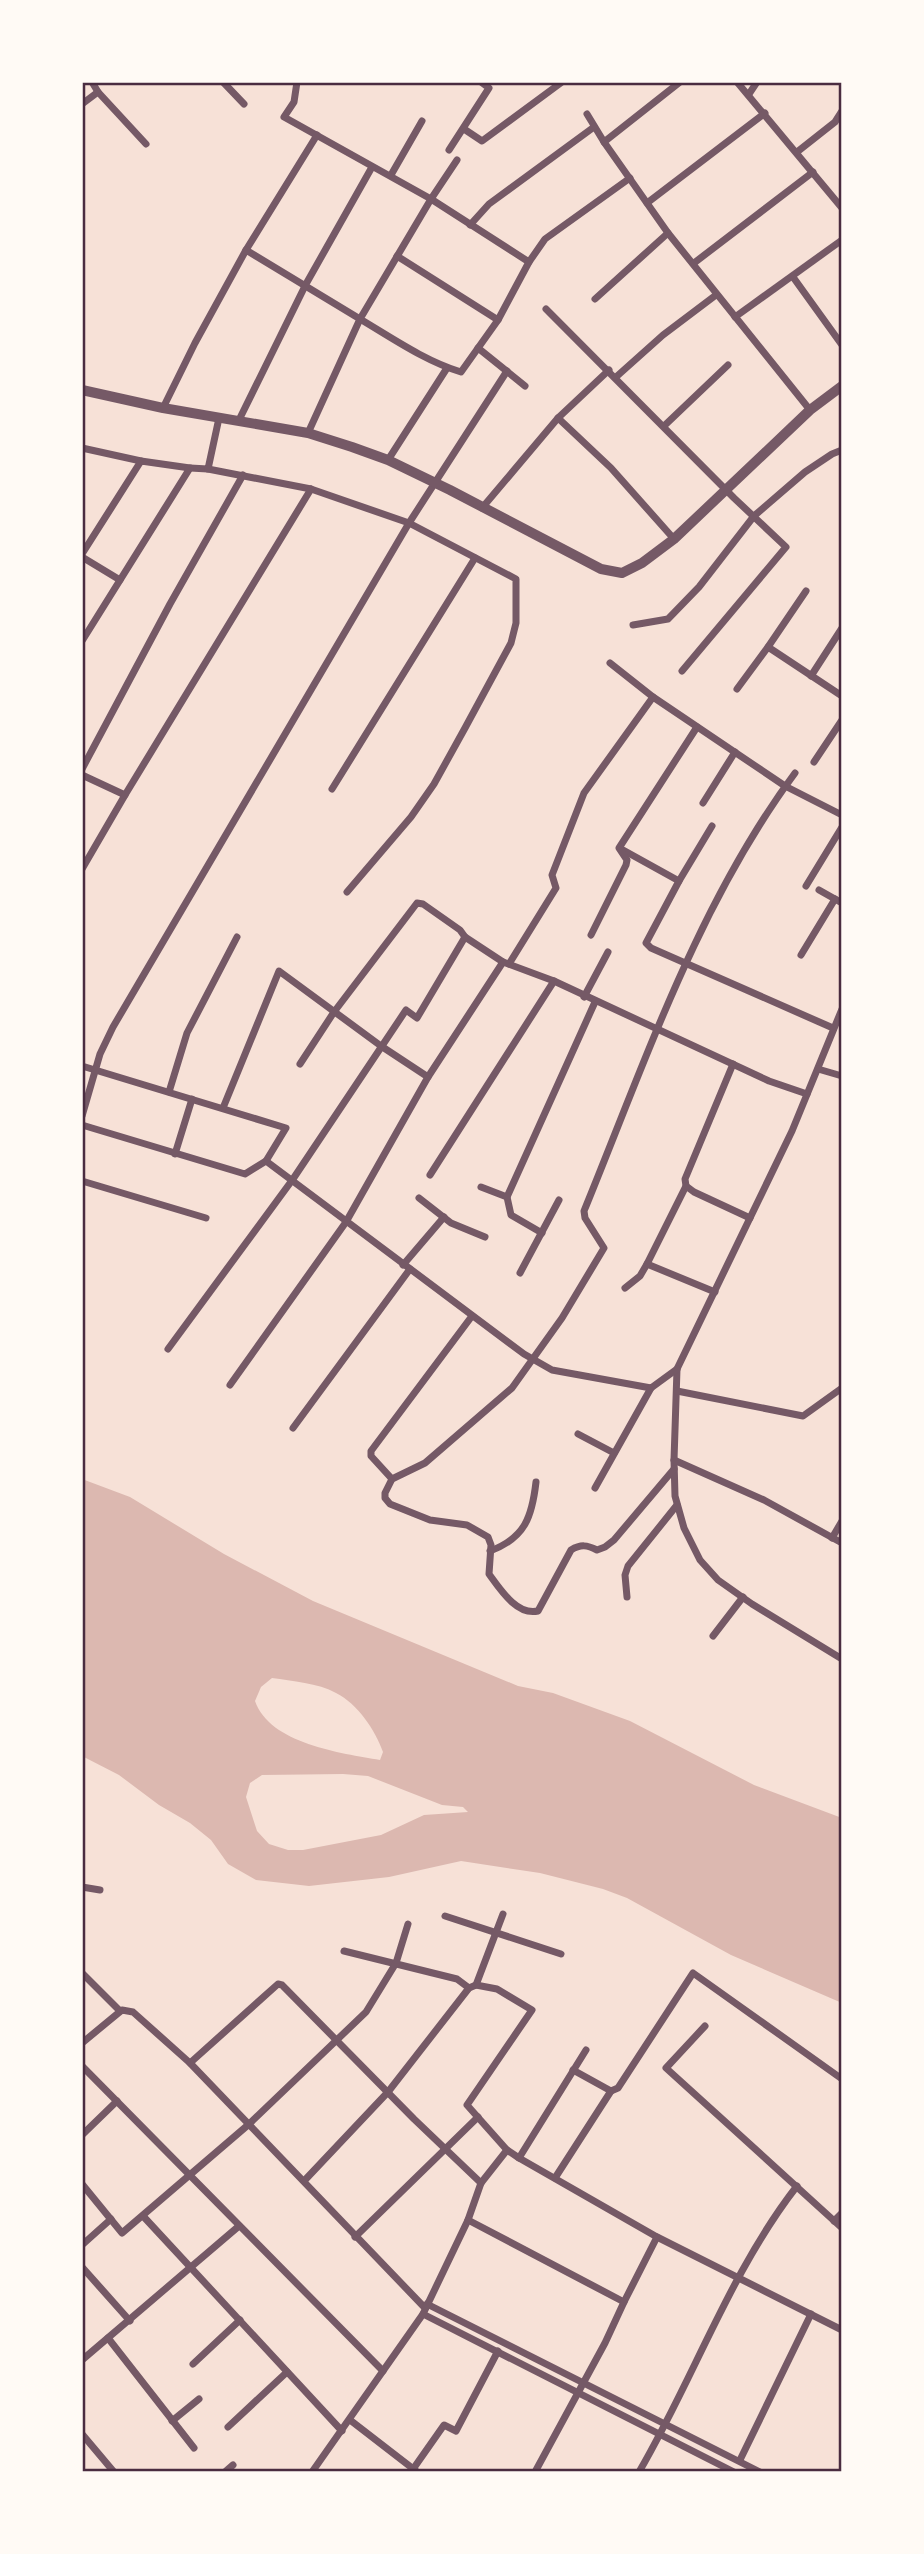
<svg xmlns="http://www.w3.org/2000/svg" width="924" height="2554" viewBox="0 0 924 2554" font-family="Quicksand,sans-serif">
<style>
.water{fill:#dcb8b0;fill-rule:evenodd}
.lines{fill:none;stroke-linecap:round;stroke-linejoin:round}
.minor{stroke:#755966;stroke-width:7}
.tertiary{stroke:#755966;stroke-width:10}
.neatline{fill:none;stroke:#4a2c40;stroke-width:2.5}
</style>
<rect width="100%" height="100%" fill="#f7e1d7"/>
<!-- water -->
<path class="water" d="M82,1479l48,18 94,57 89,47 205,85 35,7 77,28 124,64 88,33v185l-111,-48 -104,-57 -24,-9 -63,-16 -79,-12 -72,16 -80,9 -53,-6 -28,-16 -17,-24 -21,-17 -31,-18 -40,-30 -37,-19zM272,1678c20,3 46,5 64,15 22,11 39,37 47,59l-3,8c-39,-7 -110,-16 -125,-59l6,-14zM343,1774l25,2 74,29 21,2 5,5 -44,3 -43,20 -78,15h-15l-19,-6 -12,-13 -11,-34 4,-14 12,-8z"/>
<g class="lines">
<!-- minor -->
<g class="minor">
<polyline points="92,82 98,92 146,144"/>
<polyline points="223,82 244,104"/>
<polyline points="297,82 294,102 284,117 431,199 529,262 545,239 630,178"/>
<polyline points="737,82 842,208"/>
<polyline points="749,94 757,82"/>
<polyline points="82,104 98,92"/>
<polyline points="587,114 604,142 668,233 810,410"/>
<polyline points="464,129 482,141 562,82"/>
<polyline points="604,142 680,82"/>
<polyline points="449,150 489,88 481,82"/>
<polyline points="797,152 835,122 842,111"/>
<path d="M457,160l-26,39 -71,120c32,19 65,42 101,53l37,-52 31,-58"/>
<polyline points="391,175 422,121"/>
<polyline points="647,203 765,113"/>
<polyline points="470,225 489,204 594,127"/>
<polyline points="246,250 317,135"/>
<polyline points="397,256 498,320"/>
<polyline points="694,263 813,172"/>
<polyline points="793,277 842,345"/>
<polyline points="595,299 668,233"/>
<polyline points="546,309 734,498 786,547 682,671"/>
<polyline points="735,317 842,240"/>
<polyline points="478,348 525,386"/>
<polyline points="616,377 663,335 716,295"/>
<polyline points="163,408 195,343 246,250 360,319 308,433"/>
<polyline points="558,418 611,468 674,539"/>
<polyline points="239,420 306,284 372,167"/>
<polyline points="664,426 728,365"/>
<polyline points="82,448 141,461"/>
<polyline points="388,460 447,368"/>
<polyline points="190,468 208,469 219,418"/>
<polyline points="208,469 311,489 409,523 516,579 516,623 511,643 465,728 434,784 411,817 347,892"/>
<polyline points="482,508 558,418 609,370"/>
<polyline points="82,554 141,461 190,468 82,641"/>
<polyline points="82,557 120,580"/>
<polyline points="633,625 668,619 699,587 754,516 805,472 832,454 842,450"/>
<polyline points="768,647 806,591"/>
<polyline points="610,663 653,697"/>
<polyline points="811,676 842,628"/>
<polyline points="737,689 768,647 842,696"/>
<polyline points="814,762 842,720"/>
<polyline points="82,769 170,604 243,475"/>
<polyline points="82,775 125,795 82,869"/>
<polyline points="332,789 475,558"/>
<polyline points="125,795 311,489"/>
<polyline points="703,803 735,752"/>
<polyline points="712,826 679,881 646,943 651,948 833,1028"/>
<polyline points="623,850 679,881"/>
<polyline points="806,886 842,827"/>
<polyline points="819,890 842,903"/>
<polyline points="591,935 626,865 627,860 619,848 697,727"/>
<polyline points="801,955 835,899"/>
<polyline points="509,964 556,888 552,875 584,793 653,697 785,786 842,815"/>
<polyline points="584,997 608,952"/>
<polyline points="842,1009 792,1131 677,1369 674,1460 675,1496 684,1528 700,1560 718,1580 752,1604 842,1659"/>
<polyline points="300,1064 334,1012 417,903 423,904 460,930 465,937"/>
<polyline points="733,1064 685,1179 686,1186 694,1192 750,1218"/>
<polyline points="82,1066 286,1128 266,1161"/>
<polyline points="818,1069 842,1076"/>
<polyline points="428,1077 503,962"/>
<polyline points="169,1092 187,1033 237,937"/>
<polyline points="223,1108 279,971 381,1046 428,1077 346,1222 230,1385"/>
<polyline points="82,1116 100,1054 113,1027 409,523 507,371"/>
<polyline points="82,1125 245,1174 266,1161 524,1354 552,1370 651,1388 677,1369"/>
<polyline points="175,1154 192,1099"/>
<polyline points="430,1175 554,981"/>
<polyline points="82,1181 206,1218"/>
<polyline points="481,1187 507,1197 511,1215 542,1233"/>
<polyline points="507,1197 595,1002"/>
<polyline points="419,1198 451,1223 485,1237"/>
<polyline points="647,1264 715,1292"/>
<polyline points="403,1265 444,1217"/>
<polyline points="520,1273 559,1200"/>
<polyline points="625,1288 640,1276 647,1264 686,1186"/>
<polyline points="168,1349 293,1179 406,1010 417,1018 465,937 503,962 554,981 769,1081 807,1094"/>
<polyline points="677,1391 803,1416 842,1388"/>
<polyline points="293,1428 410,1269"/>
<polyline points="578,1434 614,1453"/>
<polyline points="674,1460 764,1500 842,1543"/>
<path d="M674,1469l-60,71 -9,7 -8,3c-10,-5 -16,-6 -26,0l-33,61c-21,5 -38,-22 -49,-37l2,-29 -3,-8 -21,-12 -37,-5 -40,-16 -5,-6v-5l7,-14 33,-16 87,-75 50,-70 42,-70 -19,-30 -1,-7c61,-149 114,-307 211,-438"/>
<polyline points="392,1479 371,1456 371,1451 472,1316"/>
<polyline points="595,1488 651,1388"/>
<polyline points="832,1538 842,1521"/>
<path d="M490,1551c35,-13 42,-34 46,-69"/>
<polyline points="627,1597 625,1575 628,1566 677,1505"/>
<polyline points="713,1636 743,1597"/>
<polyline points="82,1887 100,1890"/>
<polyline points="445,1916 561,1954"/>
<polyline points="344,1951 457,1979 469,1988"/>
<polyline points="82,1973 120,2011"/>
<polyline points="476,1985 497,1989 532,2010 467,2105 507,2150 519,2158 657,2237 842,2330"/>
<polyline points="705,2026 666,2068 842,2228"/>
<polyline points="82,2043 122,2010 133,2012 190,2063 425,2308"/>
<polyline points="190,2063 278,1984 282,1985 414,2119 481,2183"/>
<polyline points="82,2066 383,2371"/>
<polyline points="573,2070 611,2091 618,2088 693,1973 842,2079"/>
<polyline points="82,2135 117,2101"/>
<polyline points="519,2158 586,2050"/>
<polyline points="555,2178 611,2091"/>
<polyline points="304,2181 388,2092 469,1988 476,1985 503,1914"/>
<polyline points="82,2184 122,2233 248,2125 366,2012 396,1963 408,1924"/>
<polyline points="143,2216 342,2431"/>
<polyline points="468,2220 624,2302 605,2343 535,2472"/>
<polyline points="834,2221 842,2213"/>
<polyline points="355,2237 478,2117"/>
<polyline points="82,2245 111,2219"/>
<polyline points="82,2267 130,2321"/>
<polyline points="624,2302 657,2237"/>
<polyline points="427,2304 760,2472"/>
<polyline points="423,2314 734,2472"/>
<polyline points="108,2338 194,2448"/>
<polyline points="82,2360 239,2226"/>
<polyline points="193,2364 240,2320"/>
<polyline points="350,2420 416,2471"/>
<polyline points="172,2421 199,2399"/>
<polyline points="228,2427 287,2372"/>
<polyline points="82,2434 114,2472"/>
<polyline points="740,2460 811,2314"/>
<polyline points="225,2472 233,2465"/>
<polyline points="312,2472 423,2314 468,2220 481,2183 507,2150"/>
<polyline points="411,2472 444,2425 456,2431 498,2351"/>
<path d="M639,2472c55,-94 91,-200 158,-286"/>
</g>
<!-- tertiary -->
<polyline class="tertiary" points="82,390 163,408 308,433 352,447 388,460 450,490 601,569 622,573 642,563 674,539 810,410 842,386"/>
</g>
<!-- border -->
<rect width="924" height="2554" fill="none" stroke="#fffaf5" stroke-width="168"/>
<rect x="84" y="84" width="756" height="2386" class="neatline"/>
</svg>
